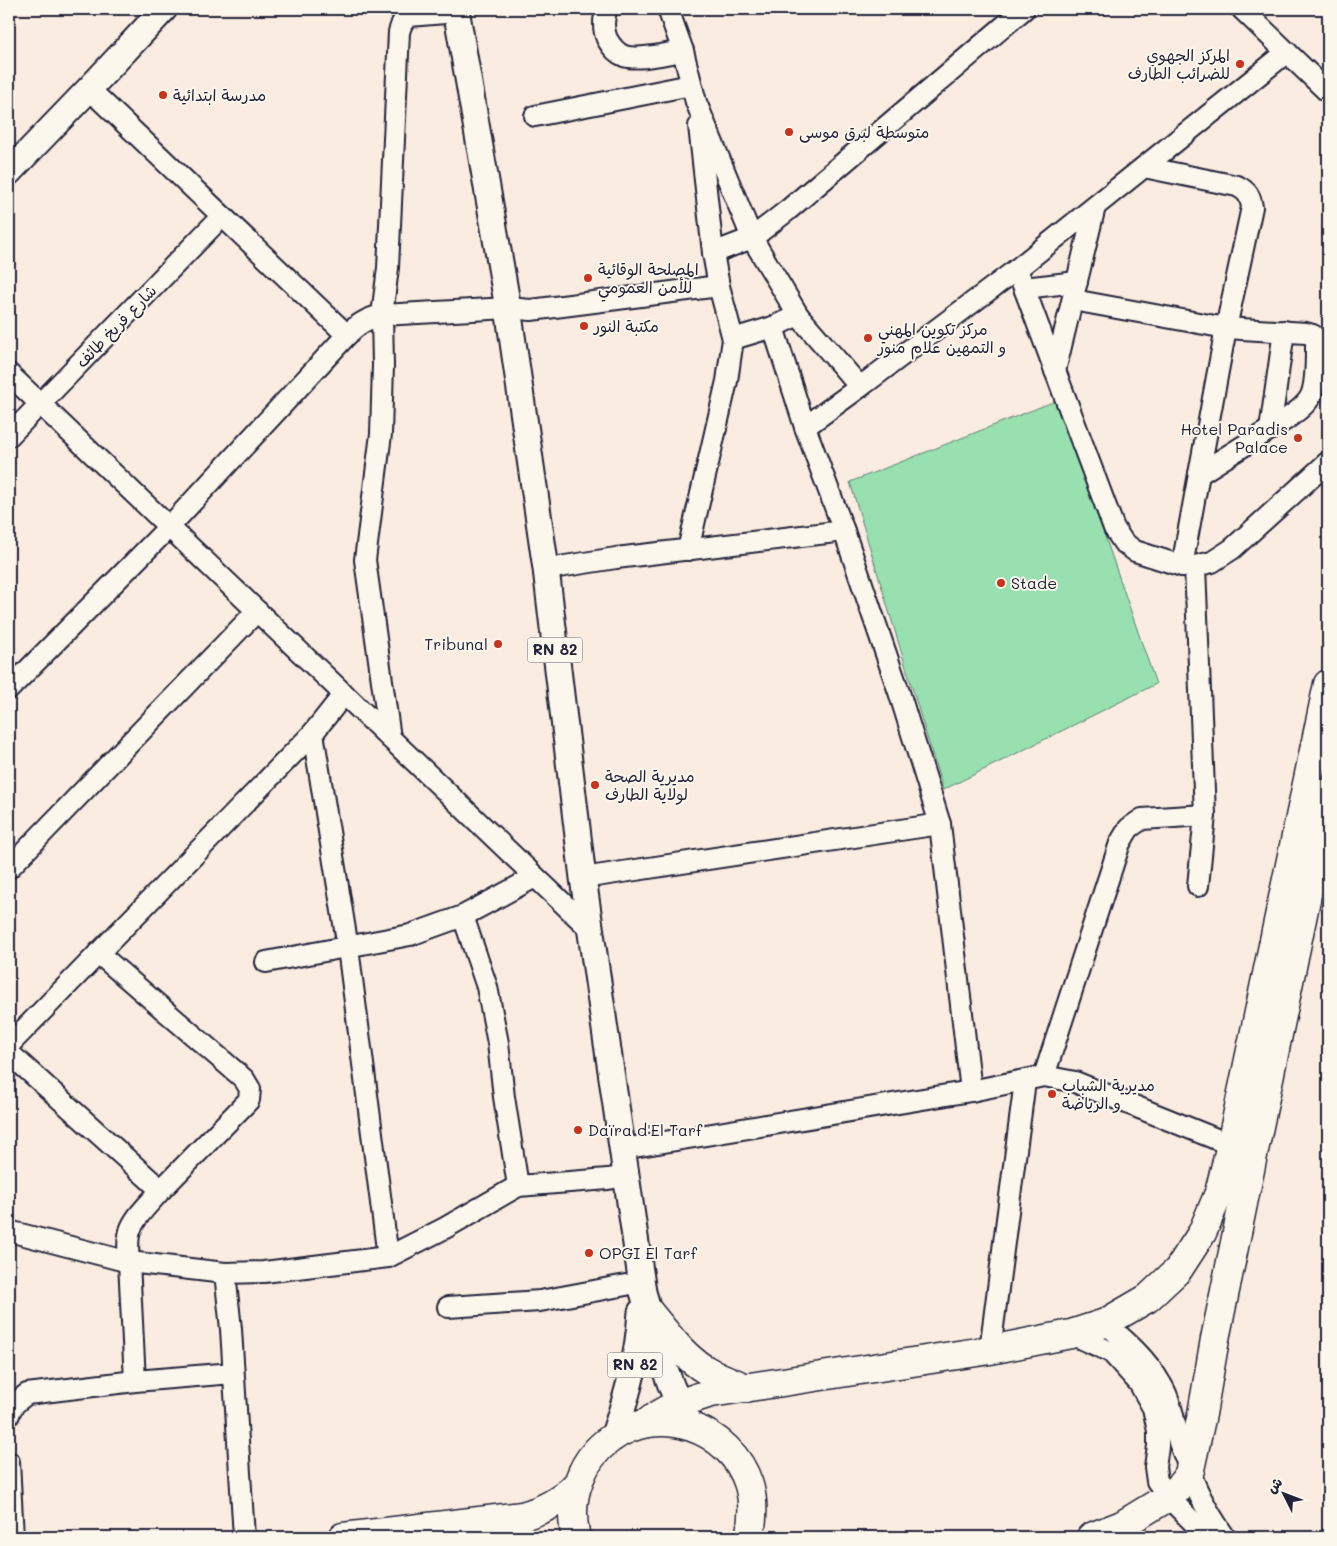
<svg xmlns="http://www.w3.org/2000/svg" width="1337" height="1546" viewBox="0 0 1337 1546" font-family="Mali,'Playpen Sans Arabic',sans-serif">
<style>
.green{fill:#98e0af;stroke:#5d8175}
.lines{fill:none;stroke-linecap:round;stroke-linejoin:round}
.minor-casing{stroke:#22223b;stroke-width:24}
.major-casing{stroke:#22223b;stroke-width:29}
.highway-casing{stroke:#22223b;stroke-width:31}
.minor{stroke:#fbf7ec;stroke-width:20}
.major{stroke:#fbf7ec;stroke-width:25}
.highway{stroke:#fbf7ec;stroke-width:28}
.poi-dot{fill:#c8321e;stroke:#fbf7ec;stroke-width:2}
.labels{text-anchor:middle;stroke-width:4;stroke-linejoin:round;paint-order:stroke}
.shield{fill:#fbf7ec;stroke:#636270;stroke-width:1}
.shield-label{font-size:15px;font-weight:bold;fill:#22223b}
.poi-label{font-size:16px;fill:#22223b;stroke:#fbf7ec;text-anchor:start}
.street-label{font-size:16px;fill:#22223b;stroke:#fbf7ec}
</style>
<rect width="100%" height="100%" fill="#faece0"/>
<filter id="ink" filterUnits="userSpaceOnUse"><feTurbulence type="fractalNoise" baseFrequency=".02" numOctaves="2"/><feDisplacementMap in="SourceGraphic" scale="10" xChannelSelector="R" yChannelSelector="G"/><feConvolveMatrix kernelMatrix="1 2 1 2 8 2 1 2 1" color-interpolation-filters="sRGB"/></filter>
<g filter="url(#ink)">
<!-- green -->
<polygon class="green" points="1058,400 1156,684 943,790 850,482"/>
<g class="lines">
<!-- minor casing -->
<g class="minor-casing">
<g id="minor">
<path d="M607,9c-4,9 -4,21 0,30 4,7 9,14 17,17 15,5 43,-3 59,-5"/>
<polyline points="668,9 683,51 696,102 752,238 798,315 860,387 1017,269 1287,52"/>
<polyline points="1242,9 1328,92"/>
<polyline points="89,89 347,335"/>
<polyline points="535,116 691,85"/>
<polyline points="699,126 713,253 752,238 788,210 1024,9"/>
<path d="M1144,167l93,19c10,5 13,9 15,21l-26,121 -44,238"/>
<polyline points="713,253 719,286 733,339 773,327"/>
<polyline points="1017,269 1114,528 1123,542 1135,551 1182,566 1195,566 1212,562 1232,549 1328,462"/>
<polyline points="1024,288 1077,282"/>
<path d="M1073,300l153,28 80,5 7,2 3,4c0,14 1,49 -7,60 -5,8 -13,13 -21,19l-89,56"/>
<polyline points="798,315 773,327 805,427 844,531 899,692 940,824 971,1091"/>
<polyline points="1055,371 1095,207"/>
<polyline points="9,374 591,930"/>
<polyline points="805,427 860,387"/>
<polyline points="1270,430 1284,331"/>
<polyline points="9,436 222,216"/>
<polyline points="688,550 727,381 733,339"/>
<polyline points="1195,566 1205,815 1198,886"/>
<polyline points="546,569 616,558 844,531"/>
<path d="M9,689l160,-162 178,-192c11,-11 19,-16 35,-20l126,-7 23,2 188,-24"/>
<polyline points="313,733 348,948 388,1257"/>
<polyline points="390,738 365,560 381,434 383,365 382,315 388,268 399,32 402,23 409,16 457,12"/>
<polyline points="9,868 257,611"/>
<polyline points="583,878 940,824"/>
<polyline points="463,916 487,987 498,1043 504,1097 518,1186"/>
<polyline points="266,962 410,935 463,916 535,877"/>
<polyline points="9,1045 313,733 344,694"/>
<polyline points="9,1053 161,1190 249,1100 250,1089 244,1079 98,953"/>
<polyline points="1044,1076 1120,843 1129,828 1142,819 1205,815"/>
<polyline points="622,1149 971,1091 1044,1076 1075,1082 1231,1145"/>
<polyline points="9,1231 129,1262 225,1273 264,1272 388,1257 445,1228 518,1186 608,1179 626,1176"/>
<polyline points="225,1273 231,1329 244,1537"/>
<polyline points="448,1307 540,1301 642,1282"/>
<path d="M1105,1323c21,18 42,36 56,61 11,18 13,38 18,58 2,7 6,14 8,21 8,28 22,51 38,74"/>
<polyline points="1071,1334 1111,1352 1139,1383 1153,1408 1158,1431 1158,1446 1155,1467 1157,1481 1175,1504 1194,1523 1204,1537"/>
<polyline points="990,1350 1025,1081"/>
<path d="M135,1381l-6,-119c-1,-10 -2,-21 1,-31 4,-14 22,-30 31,-41"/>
<path d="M9,1415c2,-10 10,-15 18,-21l108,-13 98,-8"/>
<polyline points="9,1462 13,1537"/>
</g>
</g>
<!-- major casing -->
<g class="major-casing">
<g id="major">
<path d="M456,9l52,299 38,261 37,309 60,414c14,47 20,86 46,130"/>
<polyline points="9,172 89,89 164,9"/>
<path d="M614,1435c14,-42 24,-78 27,-123"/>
</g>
</g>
<!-- highway casing -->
<g class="highway-casing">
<g id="highway">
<path d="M649,1312c17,20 34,45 57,58 12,7 27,12 40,18"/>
<path d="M647,1423c20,-17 39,-22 64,-30l279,-43 81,-16 34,-11 43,-25 30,-28 24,-37 17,-40 12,-48 97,-461"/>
<path d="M343,1537l179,-21c22,-6 40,-15 55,-32"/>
<path d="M576,1537c-5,-20 -4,-40 4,-59 6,-16 16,-29 30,-39 48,-36 121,-12 139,46 5,17 4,35 0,52"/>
<polyline points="1091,1537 1122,1525 1168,1497 1178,1489 1189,1474 1202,1414 1215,1339 1328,793"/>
</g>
</g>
<!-- minor -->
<use href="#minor" class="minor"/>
<!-- major -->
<use href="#major" class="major"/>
<!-- highway -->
<use href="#highway" class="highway"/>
</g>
</g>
<!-- markers -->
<g class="poi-dot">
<circle cx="1240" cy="64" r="5"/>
<circle cx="163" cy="95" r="5"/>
<circle cx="789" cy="132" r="5"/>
<circle cx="588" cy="278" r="5"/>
<circle cx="584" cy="326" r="5"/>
<circle cx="868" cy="338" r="5"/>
<circle cx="1298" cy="438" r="5"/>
<circle cx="1001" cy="583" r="5"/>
<circle cx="498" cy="644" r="5"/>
<circle cx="595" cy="785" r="5"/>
<circle cx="1052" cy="1094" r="5"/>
<circle cx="578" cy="1130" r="5"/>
<circle cx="589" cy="1253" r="5"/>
</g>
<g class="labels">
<!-- shield labels -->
<g class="shield">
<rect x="527.5" y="637.5" width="55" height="25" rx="4"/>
<rect x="607.5" y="1352.5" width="55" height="25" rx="4"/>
</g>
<g class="shield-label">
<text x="555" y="655">RN 82</text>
<text x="635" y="1370">RN 82</text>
</g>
<!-- poi labels -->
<g class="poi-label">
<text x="1230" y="61" text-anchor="end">المركز الجهوي<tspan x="1230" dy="18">للضرائب الطارف</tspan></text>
<text x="173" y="101">مدرسة ابتدائية</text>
<text x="799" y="138">متوسطة لبرق موسى</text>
<text x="598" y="275">المصلحة الوقائية<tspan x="598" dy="18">للأمن العمومي</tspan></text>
<text x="594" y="332">مكتبة النور</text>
<text x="878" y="335">مركز تكوين المهني<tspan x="878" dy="18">و التمهين علام منور</tspan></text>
<text x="1288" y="435" text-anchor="end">Hotel Paradis<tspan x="1288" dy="18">Palace</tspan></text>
<text x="1011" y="589">Stade</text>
<text x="488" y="650" text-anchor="end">Tribunal</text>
<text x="605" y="782">مديرية الصحة<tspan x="605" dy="18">لولاية الطارف</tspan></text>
<text x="1062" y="1091">مديرية الشباب<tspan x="1062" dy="18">و الرياضة</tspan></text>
<text x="588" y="1136">Daïra d'El Tarf</text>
<text x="599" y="1259">OPGI El Tarf</text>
</g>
<!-- street labels -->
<g class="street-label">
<text transform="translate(116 326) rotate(-46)" y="6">شارع فريخ طائف</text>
</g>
</g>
<!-- margin -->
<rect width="1337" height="1546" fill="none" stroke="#fbf7ec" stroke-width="30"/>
<rect x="15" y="15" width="1307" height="1516" fill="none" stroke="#22223b" stroke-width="2" filter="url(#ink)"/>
<!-- north arrow -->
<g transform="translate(1284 1494) rotate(312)" stroke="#fbf7ec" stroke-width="4" paint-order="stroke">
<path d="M0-4L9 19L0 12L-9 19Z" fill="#22223b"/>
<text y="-8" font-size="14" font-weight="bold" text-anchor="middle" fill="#22223b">ش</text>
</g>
</svg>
